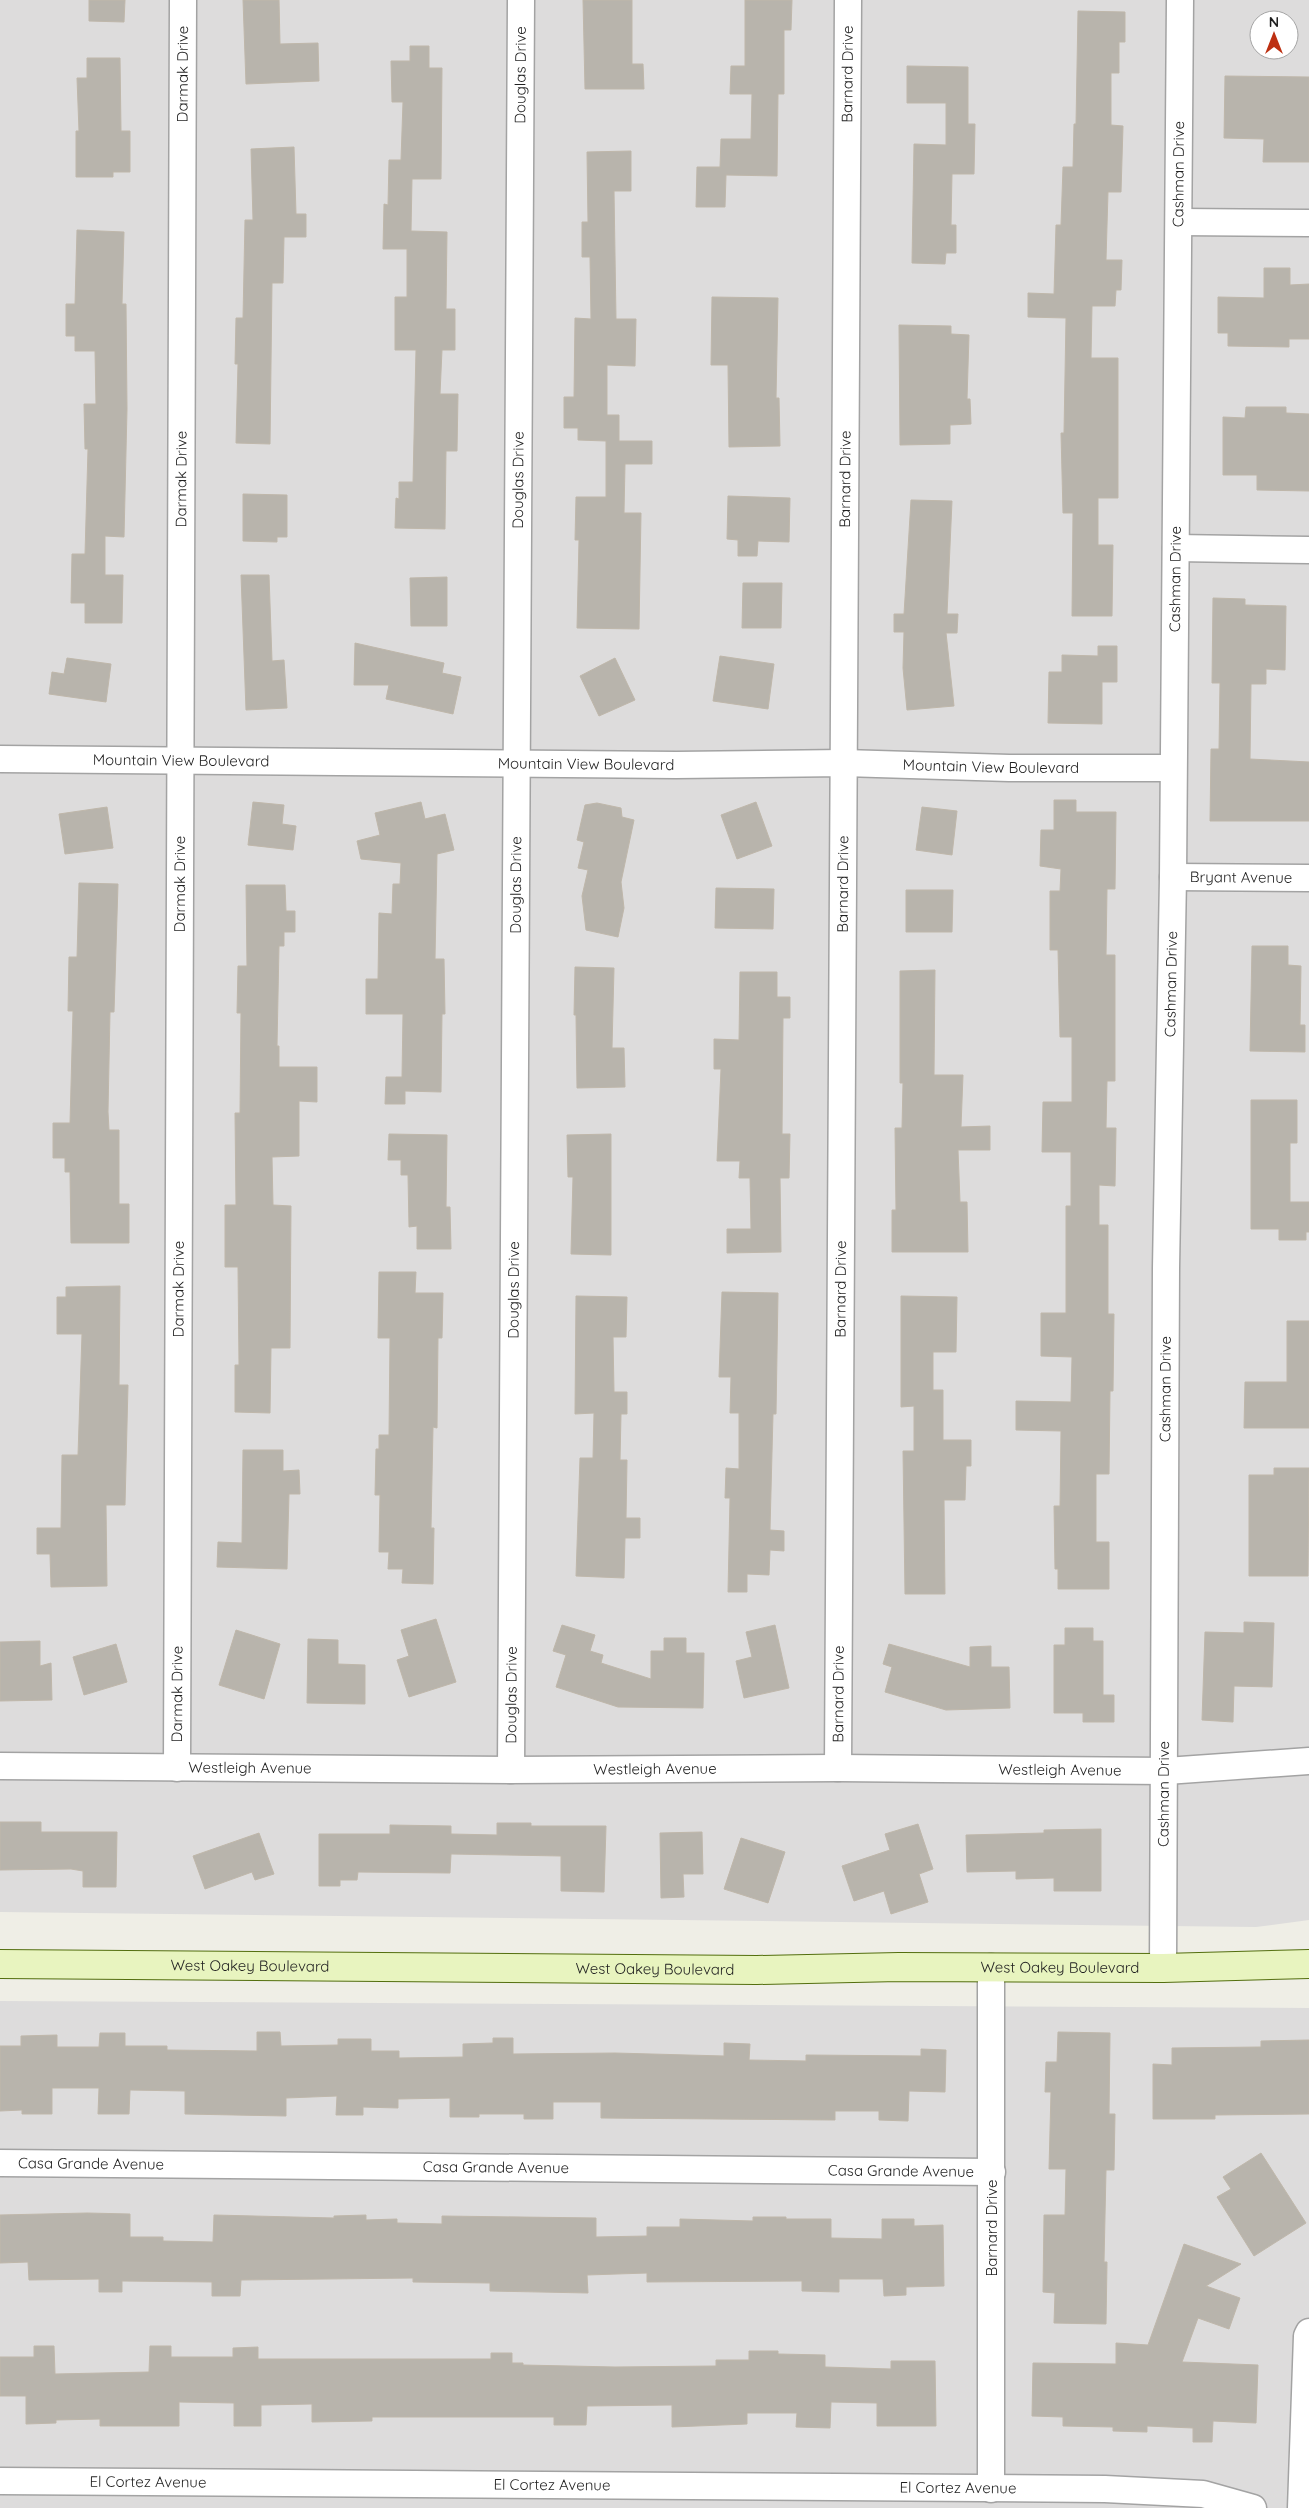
<svg xmlns="http://www.w3.org/2000/svg" width="1309" height="2508" viewBox="0 0 1309 2508" font-family="Quicksand,sans-serif">
<style>
.residential{fill:#dddcdc;fill-rule:evenodd}
.building{fill:#b8b4ac;stroke:#bfb7aa}
.lines{fill:none;stroke-linecap:round;stroke-linejoin:round}
.street-casing{stroke:#a3a3a3;stroke-width:29}
.secondary-casing{stroke:#536e0e;stroke-width:30}
.street{stroke:#fff;stroke-width:26}
.secondary{stroke:#e8f4bf;stroke-width:28}
.labels{text-anchor:middle;stroke-width:4;stroke-linejoin:round;paint-order:stroke}
.street-label{font-size:15px;fill:#1f1f1f;stroke:#fff}
</style>
<rect width="100%" height="100%" fill="#efeee6"/>
<!-- residential -->
<g class="residential">
<path d="M0,0h1309v1920l-53,7 -1256,-15zM1259,20h30v30h-30z"/>
<polygon points="0,2001 1309,2008 1309,2508 0,2508"/>
</g>
<!-- building -->
<g class="building">
<polygon points="89,0 125,0 124,22 89,21"/>
<polygon points="243,0 279,0 280,44 318,43 319,81 246,84"/>
<polygon points="583,0 632,0 632,64 643,64 644,89 585,89"/>
<polygon points="745,0 792,0 791,30 784,30 784,94 778,94 777,176 726,175 725,207 696,207 697,167 720,167 721,139 751,139 752,94 730,94 731,66 745,66"/>
<polygon points="1078,11 1125,12 1125,42 1119,42 1119,73 1111,73 1111,125 1123,126 1121,192 1108,192 1106,260 1122,260 1121,290 1116,290 1115,306 1092,306 1091,358 1118,358 1118,498 1098,498 1098,545 1113,545 1112,616 1072,616 1073,513 1063,513 1061,433 1064,433 1066,318 1028,317 1028,293 1054,294 1056,225 1061,225 1063,167 1073,167 1074,124 1076,124"/>
<polygon points="410,46 429,46 429,68 442,68 441,179 412,179 411,231 447,232 446,309 455,309 455,350 442,350 440,394 458,394 457,451 446,451 445,529 395,528 396,498 399,499 399,482 413,482 416,350 395,350 395,297 407,297 407,249 383,249 384,204 388,205 389,160 401,160 403,102 392,102 391,61 410,61"/>
<polygon points="87,58 120,58 121,131 130,131 130,172 113,172 113,177 76,177 76,131 79,131 77,78 87,78"/>
<polygon points="907,66 968,67 968,124 975,124 974,174 952,174 951,225 956,225 956,253 946,253 945,264 912,263 914,144 946,145 946,103 907,103"/>
<polygon points="1225,76 1309,77 1309,162 1263,162 1264,139 1224,138"/>
<polygon points="294,147 296,214 306,214 306,237 284,237 283,283 272,283 270,444 236,443 238,364 235,364 236,318 243,318 245,220 253,220 251,149"/>
<polygon points="631,151 631,191 614,191 616,319 636,319 635,366 607,365 607,415 619,415 619,441 652,441 652,464 625,464 624,513 641,513 639,629 577,628 579,540 575,540 576,497 606,497 606,441 578,440 578,428 564,428 564,397 574,397 575,318 591,319 590,257 582,257 582,222 588,222 587,152"/>
<polygon points="77,230 124,232 122,304 126,304 127,409 124,537 105,536 105,575 123,575 122,623 85,623 85,603 71,603 72,554 85,554 88,449 85,449 84,404 96,404 95,351 75,351 75,336 66,336 66,304 75,304"/>
<polygon points="1264,268 1290,268 1290,285 1309,284 1309,339 1289,339 1289,347 1228,346 1228,333 1218,333 1218,297 1264,298"/>
<polygon points="712,297 778,298 776,398 779,398 780,446 729,447 728,365 711,365"/>
<polygon points="899,325 951,326 951,334 969,335 967,399 970,399 971,424 950,425 950,444 900,445"/>
<polygon points="1246,407 1286,407 1286,413 1309,414 1309,491 1257,490 1257,475 1223,475 1223,417 1245,418"/>
<polygon points="243,494 287,495 287,537 277,537 277,542 243,541"/>
<polygon points="728,496 790,498 789,542 758,541 757,556 738,556 738,540 727,539"/>
<polygon points="911,500 952,501 947,614 958,614 957,633 946,633 954,706 907,710 903,668 904,632 894,632 894,614 904,614"/>
<polygon points="241,575 269,575 272,661 284,660 287,708 246,710"/>
<polygon points="447,577 447,626 411,626 410,578"/>
<polygon points="743,583 782,583 781,628 742,628"/>
<polygon points="1213,598 1245,599 1245,605 1286,606 1285,670 1266,669 1266,684 1251,684 1250,759 1309,762 1309,821 1210,821 1211,749 1219,749 1220,683 1212,683"/>
<polygon points="355,643 444,663 442,673 461,677 453,714 386,699 389,685 354,685"/>
<polygon points="1098,646 1117,646 1117,682 1102,682 1102,724 1048,723 1049,672 1062,672 1062,655 1098,656"/>
<polygon points="720,656 774,664 768,709 713,701"/>
<polygon points="67,658 111,664 106,702 49,694 52,672 64,674"/>
<polygon points="615,658 635,700 599,716 580,676"/>
<polygon points="1054,800 1076,800 1076,812 1116,812 1115,889 1107,889 1106,955 1115,955 1115,1081 1107,1081 1106,1128 1116,1128 1115,1186 1099,1185 1099,1225 1108,1225 1108,1314 1114,1314 1113,1391 1110,1391 1109,1474 1096,1474 1096,1542 1109,1542 1109,1589 1058,1589 1058,1569 1055,1569 1054,1506 1060,1506 1061,1431 1016,1430 1016,1401 1071,1402 1072,1357 1041,1356 1041,1313 1066,1313 1066,1206 1071,1206 1071,1152 1042,1152 1043,1102 1072,1102 1072,1037 1060,1037 1058,950 1050,950 1050,891 1060,891 1061,869 1040,866 1041,830 1054,830"/>
<polygon points="253,802 284,805 282,824 296,826 293,850 248,845"/>
<polygon points="421,802 425,819 445,814 454,850 437,854 435,959 444,959 445,1014 442,1014 441,1092 405,1091 405,1104 385,1104 386,1077 402,1077 403,1014 366,1014 366,979 378,979 379,913 392,914 393,884 400,884 401,863 361,859 357,841 380,835 375,813"/>
<polygon points="756,802 772,846 737,859 721,815"/>
<polygon points="597,803 621,808 622,817 634,820 621,882 624,908 618,937 586,930 582,896 588,870 578,868 584,842 577,840 585,805"/>
<polygon points="107,807 113,848 65,854 59,814"/>
<polygon points="922,807 957,811 952,855 916,850"/>
<polygon points="79,883 118,884 114,1012 110,1012 108,1112 109,1130 119,1130 119,1204 129,1204 129,1243 71,1243 70,1172 65,1172 65,1158 53,1158 53,1123 70,1123 73,1011 68,1011 69,957 77,957"/>
<polygon points="246,885 285,885 286,911 295,911 295,932 284,932 284,946 279,946 277,1046 279,1046 279,1067 317,1067 317,1102 299,1101 299,1156 272,1157 273,1205 291,1206 290,1348 271,1348 270,1413 235,1412 235,1365 239,1365 238,1267 225,1267 225,1205 236,1205 235,1113 240,1113 241,1013 237,1013 238,966 247,966"/>
<polygon points="716,888 774,889 773,929 715,928"/>
<polygon points="906,890 953,890 952,932 906,932"/>
<polygon points="1252,946 1288,946 1288,965 1301,966 1300,1025 1305,1025 1305,1052 1250,1051"/>
<polygon points="575,967 614,968 612,1048 624,1048 625,1087 577,1088 576,1015 574,1015"/>
<polygon points="935,970 934,1075 963,1075 961,1127 990,1126 990,1150 958,1150 960,1202 967,1202 968,1252 892,1252 892,1210 896,1210 895,1128 902,1128 903,1083 900,1083 900,971"/>
<polygon points="740,972 777,972 777,997 790,997 790,1018 783,1018 782,1134 790,1134 789,1178 780,1178 781,1252 727,1253 727,1229 751,1229 750,1178 739,1178 740,1161 717,1161 721,1069 714,1069 714,1039 739,1040"/>
<polygon points="1251,1100 1297,1100 1297,1143 1290,1143 1290,1202 1309,1202 1309,1232 1306,1232 1306,1240 1279,1240 1279,1229 1251,1229"/>
<polygon points="389,1134 447,1135 446,1207 450,1207 451,1249 417,1249 417,1226 409,1227 408,1175 401,1175 401,1160 388,1160"/>
<polygon points="611,1134 611,1255 571,1254 573,1177 568,1177 567,1135"/>
<polygon points="379,1272 416,1272 415,1293 443,1293 442,1338 438,1338 437,1428 433,1427 431,1528 434,1528 433,1584 402,1583 403,1569 388,1569 389,1552 379,1552 380,1495 375,1495 376,1449 379,1449 379,1435 389,1435 390,1338 378,1338"/>
<polygon points="120,1286 119,1385 128,1385 125,1505 106,1505 107,1586 51,1587 50,1554 37,1554 37,1528 61,1528 62,1455 78,1455 82,1334 57,1334 57,1297 66,1297 66,1287"/>
<polygon points="722,1292 778,1293 776,1414 773,1414 770,1530 784,1531 784,1551 770,1550 769,1575 747,1574 747,1592 728,1592 730,1498 725,1498 726,1468 739,1469 739,1413 730,1413 731,1377 719,1377"/>
<polygon points="576,1296 627,1297 626,1337 613,1337 614,1392 627,1392 627,1414 621,1414 620,1460 627,1460 626,1518 640,1518 640,1538 625,1538 624,1578 576,1576 580,1458 593,1458 594,1413 575,1414"/>
<polygon points="901,1296 957,1297 956,1352 933,1352 933,1390 943,1390 943,1440 971,1440 971,1466 966,1466 965,1500 944,1500 945,1594 905,1594 903,1451 914,1451 914,1406 901,1407"/>
<polygon points="1287,1321 1309,1321 1309,1428 1244,1428 1245,1382 1287,1382"/>
<polygon points="243,1450 283,1450 283,1471 299,1470 300,1494 289,1494 287,1569 217,1567 218,1542 242,1543"/>
<polygon points="1274,1468 1309,1468 1308,1576 1249,1576 1249,1475 1274,1475"/>
<polygon points="436,1619 456,1682 409,1697 397,1660 409,1656 401,1630"/>
<polygon points="1244,1622 1274,1623 1272,1687 1234,1686 1233,1722 1202,1720 1205,1632 1244,1633"/>
<polygon points="562,1625 595,1635 590,1651 603,1655 601,1663 651,1679 651,1651 664,1651 664,1638 686,1638 686,1653 704,1653 703,1708 618,1707 556,1687 566,1655 553,1651"/>
<polygon points="775,1625 789,1688 744,1698 736,1661 752,1657 746,1632"/>
<polygon points="1065,1628 1093,1628 1093,1641 1103,1641 1103,1695 1114,1695 1114,1722 1083,1722 1083,1713 1054,1713 1054,1645 1065,1645"/>
<polygon points="236,1630 280,1644 264,1699 219,1685"/>
<polygon points="308,1639 338,1640 338,1664 365,1665 365,1704 307,1703"/>
<polygon points="40,1641 40,1666 51,1663 52,1700 0,1701 0,1642"/>
<polygon points="116,1644 127,1682 84,1695 73,1657"/>
<polygon points="889,1644 970,1667 970,1647 991,1646 991,1667 1009,1667 1010,1708 946,1710 885,1692 892,1667 883,1664"/>
<polygon points="0,1822 41,1822 41,1832 117,1832 116,1887 83,1887 83,1871 71,1869 0,1870"/>
<polygon points="497,1823 531,1823 531,1826 606,1826 604,1892 561,1891 561,1856 451,1854 450,1873 358,1872 357,1880 340,1880 340,1886 319,1886 319,1834 390,1834 390,1825 451,1826 451,1834 497,1835"/>
<polygon points="918,1824 933,1869 919,1874 928,1902 891,1914 884,1891 854,1901 842,1866 890,1850 885,1834"/>
<polygon points="1101,1829 1101,1891 1054,1891 1054,1878 1016,1879 1016,1871 967,1872 966,1835 1044,1833 1044,1830"/>
<polygon points="702,1832 703,1874 683,1874 684,1897 661,1898 660,1833"/>
<polygon points="259,1833 274,1874 255,1880 252,1872 205,1889 193,1856"/>
<polygon points="741,1838 785,1852 768,1903 724,1889"/>
<polygon points="257,2032 280,2032 281,2046 338,2045 338,2039 371,2039 371,2051 399,2051 399,2058 463,2057 463,2044 493,2043 493,2038 513,2038 513,2054 615,2053 724,2056 724,2043 750,2044 749,2060 806,2061 806,2055 921,2056 921,2049 946,2050 945,2092 909,2091 908,2121 879,2120 879,2111 835,2111 835,2120 601,2118 601,2102 553,2102 553,2119 524,2119 524,2114 479,2114 479,2117 450,2117 450,2098 398,2099 398,2108 363,2107 363,2115 336,2115 337,2096 286,2098 286,2116 185,2114 185,2091 130,2090 129,2114 98,2114 99,2088 52,2088 52,2114 22,2114 22,2110 0,2111 0,2046 21,2046 21,2036 57,2035 57,2047 99,2047 100,2033 125,2033 125,2046 167,2046 167,2050 257,2051"/>
<polygon points="1058,2032 1110,2033 1109,2114 1115,2114 1114,2170 1106,2170 1104,2262 1107,2262 1106,2324 1054,2323 1055,2293 1043,2292 1044,2215 1065,2215 1066,2169 1049,2169 1051,2092 1045,2092 1046,2062 1057,2062"/>
<polygon points="1309,2040 1309,2114 1215,2115 1215,2119 1153,2119 1153,2064 1172,2065 1172,2048 1261,2047 1261,2041"/>
<polygon points="1261,2153 1306,2223 1254,2256 1217,2197 1231,2189 1223,2177"/>
<polygon points="87,2213 130,2214 130,2237 163,2237 163,2241 213,2242 214,2215 334,2218 334,2216 366,2215 366,2220 397,2219 397,2223 442,2224 442,2216 596,2218 596,2237 647,2236 647,2227 680,2227 680,2219 753,2221 753,2217 786,2217 786,2219 831,2219 831,2238 882,2239 882,2219 914,2219 914,2226 943,2225 944,2286 906,2287 906,2295 884,2296 883,2279 839,2279 839,2292 802,2291 802,2281 647,2282 647,2273 587,2275 588,2293 490,2291 490,2283 413,2282 413,2278 241,2280 240,2296 212,2296 212,2282 122,2281 122,2292 99,2292 99,2279 29,2280 28,2262 0,2263 0,2215"/>
<polygon points="1184,2244 1241,2264 1206,2286 1240,2298 1229,2329 1198,2318 1182,2362 1258,2365 1256,2423 1213,2421 1212,2442 1193,2442 1193,2428 1147,2426 1147,2432 1113,2431 1113,2427 1063,2426 1063,2417 1032,2416 1033,2363 1116,2364 1116,2343 1148,2345"/>
<polygon points="34,2346 54,2346 55,2374 149,2372 150,2346 171,2346 171,2357 233,2357 233,2348 258,2347 258,2359 491,2359 491,2353 512,2353 512,2363 523,2363 523,2365 615,2367 716,2366 716,2360 749,2360 749,2351 778,2351 778,2354 825,2355 825,2367 891,2369 891,2361 935,2361 936,2426 877,2426 877,2403 831,2402 830,2428 796,2427 797,2413 747,2413 747,2424 672,2427 672,2405 587,2406 586,2425 554,2425 554,2417 372,2417 372,2421 312,2422 312,2404 261,2405 261,2426 234,2426 234,2403 179,2402 179,2426 100,2426 100,2419 56,2420 56,2423 26,2424 26,2396 0,2396 0,2357 34,2357"/>
</g>
<g class="lines">
<!-- street casing -->
<g class="street-casing">
<g id="street">
<polyline points="1179,222 1309,223"/>
<polyline points="1176,548 1309,550"/>
<path id="s1" d="M0,759l676,6 168,-2 165,5h164"/>
<path id="s2" d="M1173,877l136,1"/>
<path id="s3" d="M0,1766l511,4 327,-2 328,3 143,-10"/>
<path id="s4" d="M177,1768l6,-1768"/>
<path id="s5" d="M838,1768l10,-1768"/>
<path id="s6" d="M511,1770l10,-1770"/>
<polyline points="991,1967 991,2489"/>
<path id="s7" d="M1163,1968l3,-700 7,-391 7,-877"/>
<path id="s8" d="M0,2163l992,9"/>
<path id="s9" d="M0,2481l1105,8 98,5 50,14"/>
<polyline points="1301,2508 1307,2336 1309,2332"/>
</g>
</g>
<!-- secondary casing -->
<g class="secondary-casing">
<g id="secondary">
<path id="s10" d="M0,1964l757,6 142,-3 264,1 146,-4"/>
</g>
</g>
<!-- street -->
<use href="#street" class="street"/>
<!-- secondary -->
<use href="#secondary" class="secondary"/>
</g>
<g class="labels">
<!-- street labels -->
<g class="street-label">
<text dy="5" stroke="none"><textPath href="#s4" startOffset="1694">Darmak Drive</textPath></text>
<text dy="5" stroke="none"><textPath href="#s5" startOffset="1694">Barnard Drive</textPath></text>
<text dy="5" stroke="none"><textPath href="#s6" startOffset="1695">Douglas Drive</textPath></text>
<text dy="5" stroke="none"><textPath href="#s7" startOffset="1794">Cashman Drive</textPath></text>
<text dy="5" stroke="none"><textPath href="#s4" startOffset="1289">Darmak Drive</textPath></text>
<text dy="5" stroke="none"><textPath href="#s5" startOffset="1289">Barnard Drive</textPath></text>
<text dy="5" stroke="none"><textPath href="#s6" startOffset="1290">Douglas Drive</textPath></text>
<text dy="5" stroke="none"><textPath href="#s7" startOffset="1389">Cashman Drive</textPath></text>
<text dy="5" stroke="none"><textPath href="#s1" startOffset="181">Mountain View Boulevard</textPath></text>
<text dy="5" stroke="none"><textPath href="#s1" startOffset="586">Mountain View Boulevard</textPath></text>
<text dy="5" stroke="none"><textPath href="#s1" startOffset="991">Mountain View Boulevard</textPath></text>
<text dy="5" stroke="none"><textPath href="#s2" startOffset="68">Bryant Avenue</textPath></text>
<text dy="5" stroke="none"><textPath href="#s4" startOffset="884">Darmak Drive</textPath></text>
<text dy="5" stroke="none"><textPath href="#s5" startOffset="884">Barnard Drive</textPath></text>
<text dy="5" stroke="none"><textPath href="#s6" startOffset="885">Douglas Drive</textPath></text>
<text dy="5" stroke="none"><textPath href="#s7" startOffset="984">Cashman Drive</textPath></text>
<text dy="5" stroke="none"><textPath href="#s4" startOffset="479">Darmak Drive</textPath></text>
<text dy="5" stroke="none"><textPath href="#s5" startOffset="479">Barnard Drive</textPath></text>
<text dy="5" stroke="none"><textPath href="#s6" startOffset="480">Douglas Drive</textPath></text>
<text dy="5" stroke="none"><textPath href="#s7" startOffset="579">Cashman Drive</textPath></text>
<text dy="5" stroke="none"><textPath href="#s4" startOffset="74">Darmak Drive</textPath></text>
<text dy="5" stroke="none"><textPath href="#s5" startOffset="74">Barnard Drive</textPath></text>
<text dy="5" stroke="none"><textPath href="#s6" startOffset="75">Douglas Drive</textPath></text>
<text dy="5" stroke="none"><textPath href="#s3" startOffset="250">Westleigh Avenue</textPath></text>
<text dy="5" stroke="none"><textPath href="#s3" startOffset="655">Westleigh Avenue</textPath></text>
<text dy="5" stroke="none"><textPath href="#s3" startOffset="1060">Westleigh Avenue</textPath></text>
<text dy="5" stroke="none"><textPath href="#s7" startOffset="174">Cashman Drive</textPath></text>
<text dy="5" stroke="none"><textPath href="#s10" startOffset="250">West Oakey Boulevard</textPath></text>
<text dy="5" stroke="none"><textPath href="#s10" startOffset="1060">West Oakey Boulevard</textPath></text>
<text dy="5" stroke="none"><textPath href="#s10" startOffset="655">West Oakey Boulevard</textPath></text>
<text dy="5" stroke="none"><textPath href="#s8" startOffset="91">Casa Grande Avenue</textPath></text>
<text dy="5" stroke="none"><textPath href="#s8" startOffset="496">Casa Grande Avenue</textPath></text>
<text dy="5" stroke="none"><textPath href="#s8" startOffset="901">Casa Grande Avenue</textPath></text>
<text transform="translate(992 2228) rotate(-90)" y="5">Barnard Drive</text>
<text dy="5" stroke="none"><textPath href="#s9" startOffset="148">El Cortez Avenue</textPath></text>
<text dy="5" stroke="none"><textPath href="#s9" startOffset="552">El Cortez Avenue</textPath></text>
<text dy="5" stroke="none"><textPath href="#s9" startOffset="958">El Cortez Avenue</textPath></text>
</g>
</g>
<!-- north arrow -->
<g transform="translate(1274 35)"><circle r="24" fill="#ffffff" stroke="#a5a5a5"/>
<path d="M0-4L9 19L0 12L-9 19Z" fill="#bd2f11"/>
<text y="-8" font-size="14" font-weight="bold" text-anchor="middle" fill="#1f1f1f">N</text>
</g>
</svg>
